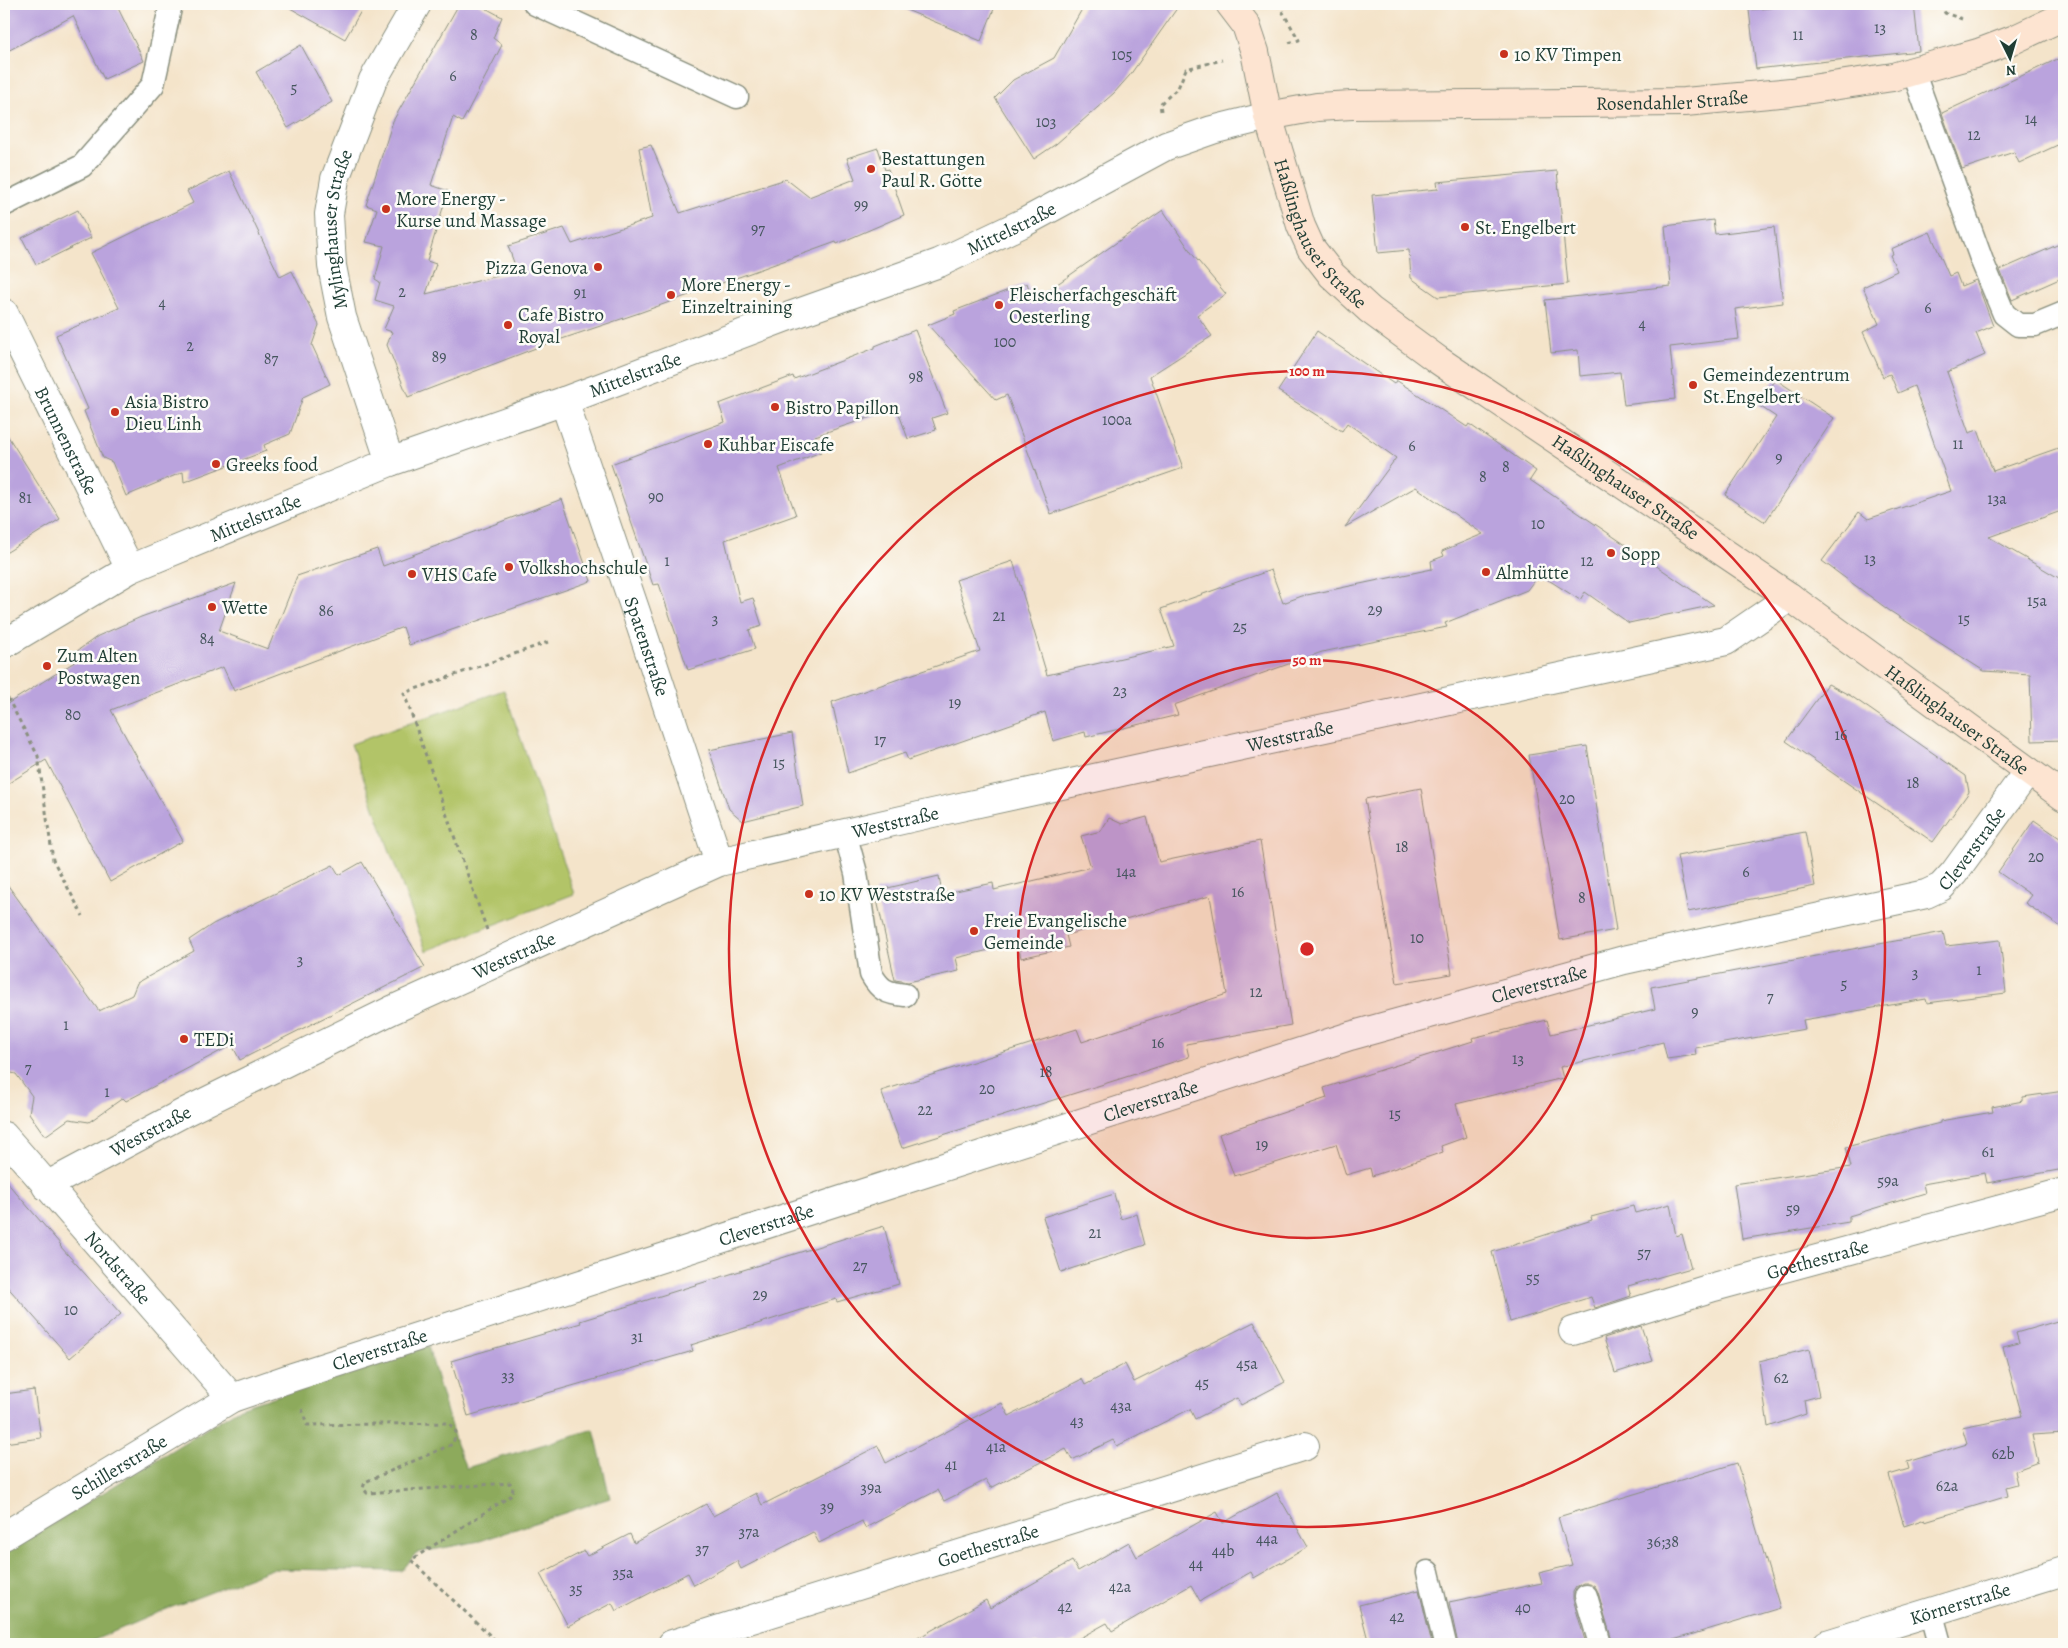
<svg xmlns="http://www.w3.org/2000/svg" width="2068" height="1648" viewBox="0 0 2068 1648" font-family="Alegreya,serif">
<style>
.green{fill:#b2c467;stroke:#68804e}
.forest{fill:#8daa5c;stroke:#567448}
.building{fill:#baa3dd}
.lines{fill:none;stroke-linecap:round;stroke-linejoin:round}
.lane-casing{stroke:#8a907f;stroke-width:25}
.street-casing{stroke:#8a907f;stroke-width:30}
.secondary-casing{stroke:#8a907f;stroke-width:30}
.path{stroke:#8a907f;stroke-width:3;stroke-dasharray:4 4;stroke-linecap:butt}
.lane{stroke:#fff;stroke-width:22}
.street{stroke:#fff;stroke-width:28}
.secondary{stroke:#fde4d1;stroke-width:28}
.ring{fill:none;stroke:#d62828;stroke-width:2.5}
.poi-dot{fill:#c8321e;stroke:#fdfcf7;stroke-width:2}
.labels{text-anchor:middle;stroke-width:5;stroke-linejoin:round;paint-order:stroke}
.number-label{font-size:16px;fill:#46565e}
.poi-label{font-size:19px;fill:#1f3d34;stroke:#fdfcf7;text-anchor:start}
.street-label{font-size:19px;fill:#1f3d34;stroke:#fdfcf7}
.centre{fill:#d62828;stroke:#fdfcf7;stroke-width:2.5}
.ring-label{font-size:15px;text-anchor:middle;font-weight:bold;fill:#d62828;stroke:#fdfcf7;stroke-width:5;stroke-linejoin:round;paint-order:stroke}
</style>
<rect width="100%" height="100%" fill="#fdfcf7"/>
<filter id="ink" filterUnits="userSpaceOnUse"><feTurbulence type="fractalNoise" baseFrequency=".02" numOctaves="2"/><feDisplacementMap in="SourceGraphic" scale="10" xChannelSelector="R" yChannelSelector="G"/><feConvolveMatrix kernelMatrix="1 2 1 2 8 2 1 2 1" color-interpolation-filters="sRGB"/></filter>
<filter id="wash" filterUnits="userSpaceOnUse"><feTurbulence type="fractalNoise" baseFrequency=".0096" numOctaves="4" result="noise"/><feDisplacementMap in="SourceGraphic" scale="20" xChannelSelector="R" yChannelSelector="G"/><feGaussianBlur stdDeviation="1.12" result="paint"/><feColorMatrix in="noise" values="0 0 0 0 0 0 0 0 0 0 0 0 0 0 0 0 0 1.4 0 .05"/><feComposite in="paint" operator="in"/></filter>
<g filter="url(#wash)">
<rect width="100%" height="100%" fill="#f4e4ca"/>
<!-- green -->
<polygon class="green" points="504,690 574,894 426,951 351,744"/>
<!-- forest -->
<polygon class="forest" points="428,1346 456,1444 466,1468 594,1429 610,1498 480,1541 416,1553 402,1571 272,1569 162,1611 85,1644 4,1644 4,1554 240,1408"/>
<g id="blocks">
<!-- building -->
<g class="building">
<polygon points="4,4 116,4 144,61 104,79 73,16 4,53"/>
<polygon points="283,4 365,4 345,39"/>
<polygon points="459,4 478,4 502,17 493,38 502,45 462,122 453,117 431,185 448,191 427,261 436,264 426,294 517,271 508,246 564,228 572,244 652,218 639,148 651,145 680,213 786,179 809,197 855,179 847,158 878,148 885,170 888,169 904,215 837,244 836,242 639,313 541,346 408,397 387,345 392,332 384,329 394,306 375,300 380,282 375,279 384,246 366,242 377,209 366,205 393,121"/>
<polygon points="892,4 996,4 981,41"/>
<polygon points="1085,4 1180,4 1130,75 1114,93 1056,144 1034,159 995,98 1013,80 1054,58"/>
<polygon points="1809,4 1914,4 1919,51 1756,69 1749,10"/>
<polygon points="301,45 332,102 288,128 256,72"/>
<polygon points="2064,56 2064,142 2019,163 2014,152 1962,169 1942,113"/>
<polygon points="229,171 280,277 292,271 319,325 312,345 330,384 303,397 290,434 264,445 266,451 184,482 183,472 126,496 112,462 103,458 84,411 88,409 56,335 119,308 91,253 193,203 187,191"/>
<polygon points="1557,171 1568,284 1438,297 1411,278 1409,250 1378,253 1372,195 1438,189 1437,182"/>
<polygon points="78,210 91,238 36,265 22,238"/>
<polygon points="1163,210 1193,255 1226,294 1197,315 1212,336 1150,376 1183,468 1051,514 1007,395 996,400 928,325 955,314 954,311 1027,283 1033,301"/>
<polygon points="1713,220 1715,234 1774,227 1783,303 1735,309 1739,339 1670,347 1675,399 1624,405 1620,372 1580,376 1578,350 1551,353 1545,300 1671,286 1665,226"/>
<polygon points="1930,232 1949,276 1956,273 1961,286 1976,280 1993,326 1976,333 1985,355 1947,372 1969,433 1978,430 1993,471 2064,446 2064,510 1989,537 2064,581 2064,740 2032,741 2030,674 1984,671 1890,611 1822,561 1859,512 1868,519 1951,491 1914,386 1898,393 1890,374 1883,377 1863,332 1879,324 1863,287 1897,271 1890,255 1893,254 1891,249"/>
<polygon points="2064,242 2064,277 2012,300 2000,270"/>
<polygon points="915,330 947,413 932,418 936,430 908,439 897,408 815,436 821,452 779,468 796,515 725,540 740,602 753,598 762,626 749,630 755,649 688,670 659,584 653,585 611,464 725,422 719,404 793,376 794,379 875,348 875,346"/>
<polygon points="1317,331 1394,384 1396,380 1467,427 1469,424 1536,471 1530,480 1714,605 1629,623 1585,592 1580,600 1539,574 1527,590 1445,623 1447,627 1322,652 1174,705 1178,715 1086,737 1085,732 1053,741 1045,712 908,760 905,753 848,773 832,702 980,651 956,580 1013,561 1047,675 1174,646 1161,609 1271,570 1283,603 1302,596 1432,569 1431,561 1444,556 1442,551 1483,534 1416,487 1345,527 1396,458 1347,423 1342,431 1278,391"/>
<polygon points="1775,379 1834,418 1765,522 1725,495 1776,417 1758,405"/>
<polygon points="4,430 60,519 4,554"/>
<polygon points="562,499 591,581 409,645 403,627 234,691 223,667 111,710 183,841 110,882 46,760 4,786 4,706 81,658 77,651 98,636 141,617 236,583 219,631 268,649 297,576 377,549 383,566"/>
<polygon points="1828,684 1851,696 1966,776 1969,792 1933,842 1786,741"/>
<polygon points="792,733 803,806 743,821 729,809 709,750"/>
<polygon points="1587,746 1616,930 1560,940 1529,755"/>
<polygon points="1421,788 1452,974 1397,983 1365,799"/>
<polygon points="1147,817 1159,862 1260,841 1291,1025 1186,1044 1189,1057 902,1148 881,1091 1077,1029 1082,1042 1227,994 1210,896 1066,935 1069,947 1021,958 1018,943 956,958 959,971 908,982 895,980 875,891 939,876 942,894 993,883 994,890 1091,867 1081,836 1101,831 1109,818 1122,824"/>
<polygon points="2034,820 2064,841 2064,929 2025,903 2031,895 1998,872"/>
<polygon points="1805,832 1815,886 1688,912 1677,856"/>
<polygon points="362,862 425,967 240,1060 232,1045 126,1101 123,1098 89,1122 69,1119 45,1136 29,1113 32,1096 16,1074 7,1072 8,1062 4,1056 4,880 99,1011 132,995 137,983 194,951 189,940 213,924 333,865 339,875"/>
<polygon points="1943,932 1946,946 2000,940 2006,993 1927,1003 1926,999 1803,1020 1805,1029 1695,1048 1696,1055 1667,1059 1663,1042 1560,1067 1563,1078 1456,1104 1466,1137 1441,1146 1443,1152 1372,1176 1370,1168 1346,1175 1336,1144 1234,1176 1219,1134 1327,1098 1324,1088 1473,1041 1472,1038 1547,1020 1551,1034 1655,1009 1651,987"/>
<polygon points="2064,1091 2064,1169 1987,1183 1985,1173 1923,1184 1925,1193 1849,1216 1849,1222 1742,1239 1734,1184 1851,1167 1846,1147 1940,1123 1940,1121 1993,1112 1992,1107 2023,1101 2023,1097"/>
<polygon points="4,1179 61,1245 60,1246 121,1314 70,1358 4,1283"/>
<polygon points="1114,1194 1121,1219 1137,1214 1145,1245 1061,1272 1043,1217"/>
<polygon points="1670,1204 1676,1236 1682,1234 1691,1268 1628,1286 1631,1296 1595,1308 1591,1297 1510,1322 1492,1252 1592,1220 1591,1217 1633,1206 1635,1213"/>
<polygon points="884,1226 899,1284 837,1302 836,1299 691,1345 693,1351 468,1416 451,1361 581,1323 580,1321"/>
<polygon points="2064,1319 2064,1433 2032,1435 2038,1462 2014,1471 2017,1484 2006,1487 2008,1496 1925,1521 1925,1519 1904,1526 1889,1475 1909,1469 1907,1462 1967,1444 1962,1428 2022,1416 2003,1347 2019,1343 2016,1333"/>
<polygon points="1254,1322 1285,1382 1241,1405 1237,1398 1195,1419 1190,1409 1117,1446 1113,1440 1072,1460 1066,1449 991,1488 986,1480 944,1501 938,1490 865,1528 862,1521 819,1543 813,1532 741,1569 737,1561 694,1585 688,1573 616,1611 612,1603 568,1626 540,1574 584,1551 587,1556 630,1534 634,1543 706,1504 713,1516 756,1493 762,1505 878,1446 886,1463 1002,1403 1009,1416 1082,1379 1085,1385 1125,1364 1134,1382"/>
<polygon points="1641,1326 1653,1361 1615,1373 1604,1338"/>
<polygon points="1809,1349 1819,1396 1804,1400 1806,1414 1768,1427 1759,1361"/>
<polygon points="34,1390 41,1438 4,1443 4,1394"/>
<polygon points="1737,1463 1780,1608 1660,1644 1613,1644 1598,1592 1595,1586 1590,1583 1583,1583 1576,1587 1573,1592 1573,1599 1586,1644 1458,1644 1449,1602 1542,1583 1539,1573 1572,1565 1558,1517"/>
<polygon points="1277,1493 1308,1547 1254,1578 1251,1572 1200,1601 1191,1585 1112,1631 1107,1623 1069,1644 907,1644 986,1600 990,1608 1072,1561 1078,1571 1129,1542 1137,1557 1217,1512 1223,1523"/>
<polygon points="1419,1590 1432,1644 1369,1644 1359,1605"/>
</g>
</g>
</g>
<g filter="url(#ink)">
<use href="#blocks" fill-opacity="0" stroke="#8a907f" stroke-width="1"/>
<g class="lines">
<!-- lane casing -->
<g class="lane-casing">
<g id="lane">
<polyline points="535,4 737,97"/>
<polyline points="1913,71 1982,261 2004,314 2018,325 2035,325 2064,313"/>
<polyline points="4,205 82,166 153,85 171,4"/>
<path d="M845,833l11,40 15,101c9,16 15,19 34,21"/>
<polyline points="1428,1572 1445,1644"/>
<polyline points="1586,1596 1600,1644"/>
<polyline points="1931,1611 1940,1644"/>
</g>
</g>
<!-- street casing -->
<g class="street-casing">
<g id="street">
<path id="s1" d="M4,313l126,256"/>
<path id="s2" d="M564,401l72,211 83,250"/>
<path id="s3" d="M390,462l-48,-145 -10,-51 -3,-52 6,-35 38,-99 44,-76"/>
<path id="s4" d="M4,644l126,-75 260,-107 174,-61 220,-83 155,-55 86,-41 141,-76 46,-16 56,-14"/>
<path id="s5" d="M4,1136l228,262"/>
<path id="s6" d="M46,1186l141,-75 205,-101 327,-148 209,-48 798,-173 64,-44"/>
<path id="s7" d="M1573,1331l141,-44 350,-95"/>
<path id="s8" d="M4,1536l228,-138 61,-21 1057,-341 274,-76 302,-66 15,-7 13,-14 74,-102"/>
<path id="s9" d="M672,1644l633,-198"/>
<path id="s10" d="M1827,1644l237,-73"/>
</g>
</g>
<!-- secondary casing -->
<g class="secondary-casing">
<g id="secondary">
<path id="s11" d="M1230,4l16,21 9,27 13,64 33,110 10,22 21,27 38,35 68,50 352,237 274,200"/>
<path id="s12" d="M1268,116l49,-9 35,-2 333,-3 106,-10 102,-15 20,-6 65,-18 37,-14 49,-23"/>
</g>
</g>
<!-- path -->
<g class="path">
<polyline points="1278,4 1299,40 1288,43"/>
<polyline points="1941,4 1945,13 1962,19"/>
<polyline points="1161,111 1160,104 1178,88 1186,69 1222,60"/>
<polyline points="4,691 38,756 53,860 83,916"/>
<polyline points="487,930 404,693 548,642"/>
<polyline points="302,1409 307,1425 449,1423 456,1432 453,1444 365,1482 363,1488 367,1493 510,1483 513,1487 512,1495 411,1560 499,1644"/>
</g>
<!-- lane -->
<use href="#lane" class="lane"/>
<!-- street -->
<use href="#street" class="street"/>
<!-- secondary -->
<use href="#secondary" class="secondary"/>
</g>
</g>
<!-- distance rings -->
<circle cx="1307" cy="949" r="289" fill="#d62828" fill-opacity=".12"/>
<g class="ring">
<circle cx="1307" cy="949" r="289"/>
<circle cx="1307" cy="949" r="578"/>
</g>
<!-- markers -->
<g class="poi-dot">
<circle cx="1504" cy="54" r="5"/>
<circle cx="871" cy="169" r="5"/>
<circle cx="386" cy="209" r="5"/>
<circle cx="1465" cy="227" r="5"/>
<circle cx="598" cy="267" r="5"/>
<circle cx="671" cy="295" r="5"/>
<circle cx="999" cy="305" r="5"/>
<circle cx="508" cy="325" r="5"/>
<circle cx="1693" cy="385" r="5"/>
<circle cx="775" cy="407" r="5"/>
<circle cx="115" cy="412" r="5"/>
<circle cx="708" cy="444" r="5"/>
<circle cx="216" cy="464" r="5"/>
<circle cx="1611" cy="553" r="5"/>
<circle cx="509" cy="567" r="5"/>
<circle cx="1486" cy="572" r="5"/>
<circle cx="412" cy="574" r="5"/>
<circle cx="212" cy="607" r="5"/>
<circle cx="47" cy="666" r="5"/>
<circle cx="809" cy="894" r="5"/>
<circle cx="974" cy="931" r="5"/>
<circle cx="184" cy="1039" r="5"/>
</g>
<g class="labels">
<!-- number labels -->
<g class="number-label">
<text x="1880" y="33">13</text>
<text x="474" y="40">8</text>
<text x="1798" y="40">11</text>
<text x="1122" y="60">105</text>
<text x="453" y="81">6</text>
<text x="294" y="93">5</text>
<text x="2031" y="124">14</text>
<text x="1046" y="127">103</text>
<text x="1974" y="140">12</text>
<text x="861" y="210">99</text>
<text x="758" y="234">97</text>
<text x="402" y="297">2</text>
<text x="580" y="298">91</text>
<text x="162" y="308">4</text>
<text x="1928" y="313">6</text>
<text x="1642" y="329">4</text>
<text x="1005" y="347">100</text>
<text x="190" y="351">2</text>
<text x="439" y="362">89</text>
<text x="271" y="364">87</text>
<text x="916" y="382">98</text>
<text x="1117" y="425">100a</text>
<text x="1958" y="449">11</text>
<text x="1412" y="451">6</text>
<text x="1779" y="463">9</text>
<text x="1506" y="472">8</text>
<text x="1483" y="482">8</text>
<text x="656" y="502">90</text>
<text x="25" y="503">81</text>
<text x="1997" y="504">13a</text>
<text x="1538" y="529">10</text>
<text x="1870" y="564">13</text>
<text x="667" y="566">1</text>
<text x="1587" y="566">12</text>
<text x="2037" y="606">15a</text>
<text x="1375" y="615">29</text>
<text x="326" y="616">86</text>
<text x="999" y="621">21</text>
<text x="715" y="624">3</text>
<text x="1964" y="624">15</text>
<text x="1240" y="632">25</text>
<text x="207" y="644">84</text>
<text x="1120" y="696">23</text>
<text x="955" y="708">19</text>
<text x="73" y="720">80</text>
<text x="1841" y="740">16</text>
<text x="880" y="745">17</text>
<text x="779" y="768">15</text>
<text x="1913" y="788">18</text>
<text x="1567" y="804">20</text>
<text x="1402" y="852">18</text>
<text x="2036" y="862">20</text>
<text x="1126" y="877">14a</text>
<text x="1746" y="877">6</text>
<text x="1238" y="897">16</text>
<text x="1582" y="903">8</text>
<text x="1417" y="943">10</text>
<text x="300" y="965">3</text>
<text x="1979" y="975">1</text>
<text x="1915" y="978">3</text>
<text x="1844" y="989">5</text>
<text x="1256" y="997">12</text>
<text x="1770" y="1002">7</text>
<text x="1695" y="1017">9</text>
<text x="66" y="1030">1</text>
<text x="1158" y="1048">16</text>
<text x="1518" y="1064">13</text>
<text x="28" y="1073">7</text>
<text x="1046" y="1077">18</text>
<text x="987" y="1094">20</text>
<text x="107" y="1097">1</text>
<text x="925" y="1115">22</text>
<text x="1395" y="1119">15</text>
<text x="1262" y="1150">19</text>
<text x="1988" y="1157">61</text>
<text x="1888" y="1186">59a</text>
<text x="1793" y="1214">59</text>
<text x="1095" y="1238">21</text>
<text x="1644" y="1258">57</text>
<text x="860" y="1271">27</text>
<text x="1533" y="1283">55</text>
<text x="760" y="1300">29</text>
<text x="71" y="1315">10</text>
<text x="637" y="1342">31</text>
<text x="1247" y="1369">45a</text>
<text x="508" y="1381">33</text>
<text x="1781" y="1383">62</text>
<text x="1202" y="1388">45</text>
<text x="1121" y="1411">43a</text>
<text x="1077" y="1426">43</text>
<text x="996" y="1452">41a</text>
<text x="2003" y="1459">62b</text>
<text x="951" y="1470">41</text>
<text x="1947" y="1491">62a</text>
<text x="871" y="1493">39a</text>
<text x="827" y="1512">39</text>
<text x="749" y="1537">37a</text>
<text x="1267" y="1544">44a</text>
<text x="1663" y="1547">36;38</text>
<text x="702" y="1554">37</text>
<text x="1223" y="1556">44b</text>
<text x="1196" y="1569">44</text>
<text x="623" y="1578">35a</text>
<text x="1120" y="1592">42a</text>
<text x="576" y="1594">35</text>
<text x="1065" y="1612">42</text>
<text x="1523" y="1613">40</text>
<text x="1397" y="1622">42</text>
</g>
<!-- poi labels -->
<g class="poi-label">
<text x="1514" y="61">10 KV Timpen</text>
<text x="881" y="165">Bestattungen<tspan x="881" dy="22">Paul R. Götte</tspan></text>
<text x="396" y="205">More Energy -<tspan x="396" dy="22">Kurse und Massage</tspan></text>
<text x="1475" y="234">St. Engelbert</text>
<text x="588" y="274" text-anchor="end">Pizza Genova</text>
<text x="681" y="291">More Energy -<tspan x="681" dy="22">Einzeltraining</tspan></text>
<text x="1009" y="301">Fleischerfachgeschäft<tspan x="1009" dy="22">Oesterling</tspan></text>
<text x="518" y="321">Cafe Bistro<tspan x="518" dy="22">Royal</tspan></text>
<text x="1703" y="381">Gemeindezentrum<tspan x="1703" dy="22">St.Engelbert</tspan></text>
<text x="125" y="408">Asia Bistro<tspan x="125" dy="22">Dieu Linh</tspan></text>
<text x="785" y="414">Bistro Papillon</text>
<text x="718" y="451">Kuhbar Eiscafe</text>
<text x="226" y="471">Greeks food</text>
<text x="1621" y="560">Sopp</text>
<text x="519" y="574">Volkshochschule</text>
<text x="1496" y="579">Almhütte</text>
<text x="422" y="581">VHS Cafe</text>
<text x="222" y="614">Wette</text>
<text x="57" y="662">Zum Alten<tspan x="57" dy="22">Postwagen</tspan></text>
<text x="819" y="901">10 KV Weststraße</text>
<text x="984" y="927">Freie Evangelische<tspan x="984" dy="22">Gemeinde</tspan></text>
<text x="194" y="1046">TEDi</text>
</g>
<!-- street labels -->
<g class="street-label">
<text dy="7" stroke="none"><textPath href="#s12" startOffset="405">Rosendahler Straße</textPath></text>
<text dy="7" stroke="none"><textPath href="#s4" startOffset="1092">Mittelstraße</textPath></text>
<text dy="7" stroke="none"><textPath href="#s3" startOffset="242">Mylinghauser Straße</textPath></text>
<text dy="7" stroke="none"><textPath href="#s11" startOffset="251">Haßlinghauser Straße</textPath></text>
<text dy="7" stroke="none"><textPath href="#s4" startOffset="688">Mittelstraße</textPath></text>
<text dy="7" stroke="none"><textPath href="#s1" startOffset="142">Brunnenstraße</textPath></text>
<text dy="7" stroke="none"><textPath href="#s11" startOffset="656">Haßlinghauser Straße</textPath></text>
<text dy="7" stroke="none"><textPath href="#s4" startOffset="282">Mittelstraße</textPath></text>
<text dy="7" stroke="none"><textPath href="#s2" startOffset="259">Spatenstraße</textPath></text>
<text dy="7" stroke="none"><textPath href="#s11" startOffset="1061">Haßlinghauser Straße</textPath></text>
<text dy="7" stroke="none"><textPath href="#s6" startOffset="1332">Weststraße</textPath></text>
<text dy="7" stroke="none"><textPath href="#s6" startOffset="928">Weststraße</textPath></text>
<text dy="7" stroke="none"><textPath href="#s8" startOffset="2101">Cleverstraße</textPath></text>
<text dy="7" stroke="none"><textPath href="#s6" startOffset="522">Weststraße</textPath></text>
<text dy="7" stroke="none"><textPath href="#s8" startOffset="1638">Cleverstraße</textPath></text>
<text dy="7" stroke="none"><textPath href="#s8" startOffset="1232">Cleverstraße</textPath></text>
<text dy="7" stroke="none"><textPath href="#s6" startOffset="118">Weststraße</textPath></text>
<text dy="7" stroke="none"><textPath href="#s8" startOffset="828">Cleverstraße</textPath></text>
<text dy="7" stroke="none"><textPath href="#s7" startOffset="255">Goethestraße</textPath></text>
<text dy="7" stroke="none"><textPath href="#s5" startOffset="174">Nordstraße</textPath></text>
<text dy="7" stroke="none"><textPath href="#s8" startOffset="422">Cleverstraße</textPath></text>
<text dy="7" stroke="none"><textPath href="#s8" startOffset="134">Schillerstraße</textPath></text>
<text dy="7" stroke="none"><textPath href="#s9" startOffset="331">Goethestraße</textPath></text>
<text dy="7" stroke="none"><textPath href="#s10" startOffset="139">Körnerstraße</textPath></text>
</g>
</g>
<circle cx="1307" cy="949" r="8" class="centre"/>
<g class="ring-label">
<text x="1307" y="376">100 m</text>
<text x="1307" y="665">50 m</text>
</g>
<!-- margin -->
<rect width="2068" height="1648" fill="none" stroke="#fdfcf7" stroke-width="20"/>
<!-- north arrow -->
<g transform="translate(2010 58) rotate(175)" stroke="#fdfcf7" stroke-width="4" paint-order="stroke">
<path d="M0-4L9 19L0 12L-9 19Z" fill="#1f3d34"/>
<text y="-8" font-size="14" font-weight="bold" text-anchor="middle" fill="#1f3d34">N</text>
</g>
</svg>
